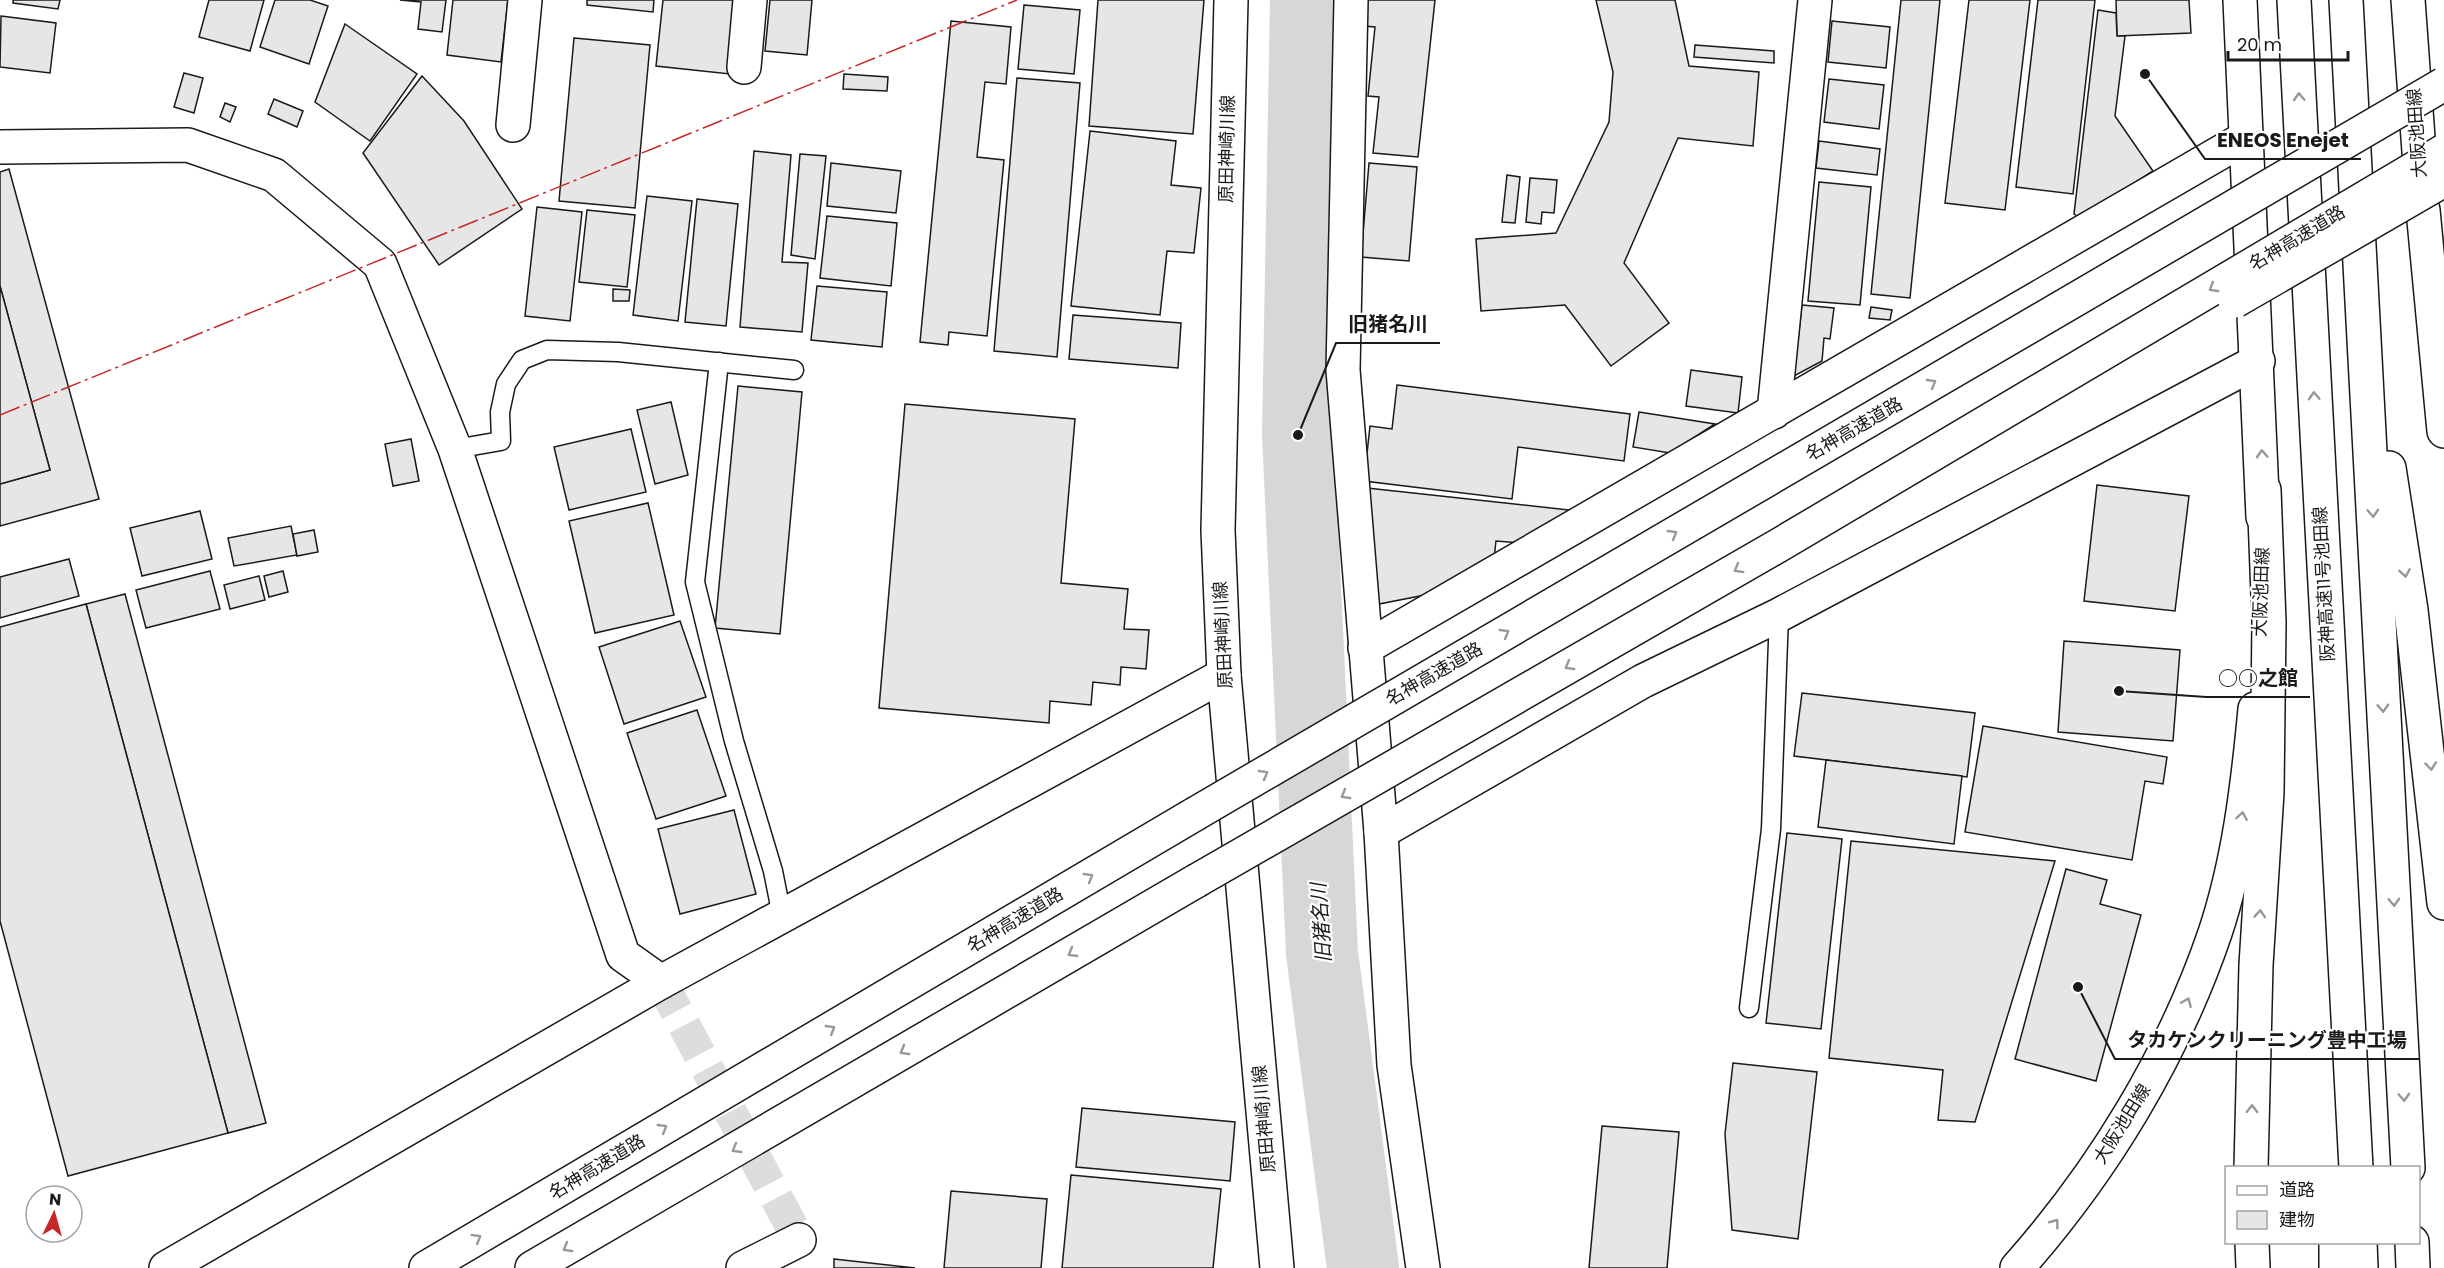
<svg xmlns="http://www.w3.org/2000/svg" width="2444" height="1268" viewBox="0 0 2444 1268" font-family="Poppins,'Noto Sans JP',sans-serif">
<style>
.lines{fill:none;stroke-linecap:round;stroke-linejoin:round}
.river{stroke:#d7d7d7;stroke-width:72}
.building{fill:#e6e6e6;stroke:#1a1a1a;stroke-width:1.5}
.street-tunnel{stroke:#ddd;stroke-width:33;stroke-dasharray:33 16;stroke-linecap:butt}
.lane-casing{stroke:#1a1a1a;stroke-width:21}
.street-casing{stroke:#1a1a1a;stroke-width:36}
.secondary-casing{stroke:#1a1a1a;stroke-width:36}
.primary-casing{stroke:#1a1a1a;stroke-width:36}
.highway-casing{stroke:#1a1a1a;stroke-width:36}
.lane{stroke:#fff;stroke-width:18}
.street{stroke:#fff;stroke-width:33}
.secondary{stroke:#fff;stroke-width:33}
.primary{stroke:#fff;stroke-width:33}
.highway{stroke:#fff;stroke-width:33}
.highway-bridge-casing{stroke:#1a1a1a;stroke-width:36;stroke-linecap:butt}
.highway-bridge{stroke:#fff;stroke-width:33}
.power{stroke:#c62828;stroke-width:1.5;stroke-dasharray:21 4.5 3 4.5;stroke-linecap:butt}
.oneway{stroke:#989898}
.labels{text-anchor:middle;stroke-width:4.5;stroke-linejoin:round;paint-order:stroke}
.street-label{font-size:18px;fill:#1a1a1a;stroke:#fff}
.water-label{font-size:20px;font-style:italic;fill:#1a1a1a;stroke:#fff}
.leader{fill:none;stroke:#1a1a1a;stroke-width:2}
.callout-dot{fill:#1a1a1a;stroke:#fff;stroke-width:2}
.callout-label{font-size:20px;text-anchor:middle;font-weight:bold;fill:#1a1a1a;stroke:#fff;stroke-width:4.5;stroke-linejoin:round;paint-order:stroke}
</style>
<rect width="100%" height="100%" fill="#fff"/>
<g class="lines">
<!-- river -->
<polyline class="river" points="1306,0 1298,435 1322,953 1363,1268"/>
</g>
<!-- building -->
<g class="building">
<polygon points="13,0 60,0 58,9 13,3"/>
<polygon points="209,0 264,0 250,51 199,37"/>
<polygon points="275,0 310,0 328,6 309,64 260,47"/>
<polygon points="400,0 446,0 442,32 418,29 421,2"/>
<polygon points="453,0 508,0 501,62 447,55"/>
<polygon points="587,0 654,0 653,12 587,5"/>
<polygon points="663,0 738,0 730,74 656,66"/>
<polygon points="770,0 812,0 807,55 765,51"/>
<polygon points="1098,0 1204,0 1193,134 1089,126"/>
<polygon points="1367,0 1435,0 1418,157 1373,153 1379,97 1368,96 1375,27 1364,26"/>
<polygon points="1596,0 1675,0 1689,66 1759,72 1753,146 1678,138 1624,263 1669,323 1611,366 1565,305 1481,311 1476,239 1556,233 1609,122 1613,72"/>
<polygon points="1901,0 1940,0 1910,298 1871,294"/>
<polygon points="1969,0 2030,0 2005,210 1945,203"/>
<polygon points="2038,0 2095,0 2073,194 2016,187"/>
<polygon points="2116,0 2189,0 2191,33 2117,36"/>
<polygon points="1024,5 1080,10 1074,74 1018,69"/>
<polygon points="2098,10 2116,13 2117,36 2125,36 2115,116 2153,171 2080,218 2074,214"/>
<polygon points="1,16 56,23 50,73 0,67"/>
<polygon points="951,21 1011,27 1006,84 985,82 977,157 1004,160 987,336 949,332 948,345 920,342"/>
<polygon points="1832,21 1890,27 1886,68 1828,62"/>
<polygon points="345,24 417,74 370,141 315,102"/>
<polygon points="574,38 650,45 635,208 559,201"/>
<polygon points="1695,45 1774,51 1774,63 1694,57"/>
<polygon points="184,73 203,78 194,113 174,107"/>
<polygon points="844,74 888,77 887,91 843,89"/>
<polygon points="422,76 464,121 522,209 439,265 363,153"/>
<polygon points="1017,78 1080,83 1057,357 994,351"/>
<polygon points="1829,79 1884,85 1879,129 1824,122"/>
<polygon points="274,99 303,111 297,127 268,114"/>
<polygon points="225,103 236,107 230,122 220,117"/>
<polygon points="1090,131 1176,141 1171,185 1201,188 1194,253 1167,251 1160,315 1071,306"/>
<polygon points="1819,141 1880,149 1877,175 1816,168"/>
<polygon points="754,151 791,155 782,262 808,263 802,332 740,327"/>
<polygon points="800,154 826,156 815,259 791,255"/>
<polygon points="831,163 901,171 896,213 827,206"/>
<polygon points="1369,163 1417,167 1409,261 1361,257"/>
<polygon points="9,169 99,499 0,526 0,484 50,470 0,286 0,172"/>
<polygon points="1507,175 1520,177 1515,223 1502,222"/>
<polygon points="1530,178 1557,180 1554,213 1542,212 1541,224 1526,222"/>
<polygon points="1819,182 1871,187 1860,305 1808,301"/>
<polygon points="647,196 692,201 678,321 633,315"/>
<polygon points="697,199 738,204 726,326 685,322"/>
<polygon points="537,207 582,212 570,321 525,316"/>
<polygon points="587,210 635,215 627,287 579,282"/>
<polygon points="827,216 897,223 891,286 820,278"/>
<polygon points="0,286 50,470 0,484"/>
<polygon points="817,286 887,292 882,347 811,340"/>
<polygon points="613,289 630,290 629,301 613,301"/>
<polygon points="1802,305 1834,308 1830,339 1824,338 1822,361 1794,376"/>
<polygon points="1871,307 1892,310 1890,320 1869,318"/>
<polygon points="1073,315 1181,323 1178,368 1069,359"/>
<polygon points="1691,370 1742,377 1738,413 1686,406"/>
<polygon points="1397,385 1630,414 1624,461 1518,447 1512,499 1364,481 1370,426 1392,429"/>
<polygon points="738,386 802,392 780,634 715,628"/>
<polygon points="671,402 688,475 655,484 637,410"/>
<polygon points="905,404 1075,419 1061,583 1128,589 1124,629 1149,630 1146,669 1121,667 1120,685 1093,682 1091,705 1050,701 1049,723 879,708"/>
<polygon points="1639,412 1715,424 1670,453 1633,447"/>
<polygon points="631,429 646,492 569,510 554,447"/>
<polygon points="411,439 419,481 393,486 385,444"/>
<polygon points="2097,485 2189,496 2175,611 2084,601"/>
<polygon points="1367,488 1569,510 1521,543 1496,541 1494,559 1430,594 1379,604"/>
<polygon points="648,503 674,615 595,633 569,521"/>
<polygon points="200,511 212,559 142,576 130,528"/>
<polygon points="291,526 297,555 234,566 228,538"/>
<polygon points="314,530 318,552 297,556 293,534"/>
<polygon points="69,559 79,596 0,618 0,577"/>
<polygon points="210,571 220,609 146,628 136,590"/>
<polygon points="283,571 288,592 269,597 264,576"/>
<polygon points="259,576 265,600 230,609 224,585"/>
<polygon points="125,594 266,1123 228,1133 86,604"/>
<polygon points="86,604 228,1133 68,1176 0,921 0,627"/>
<polygon points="680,621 706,697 624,724 599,647"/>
<polygon points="2064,641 2180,650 2173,741 2058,732"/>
<polygon points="1802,693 1975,713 1967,777 1794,756"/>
<polygon points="697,710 726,796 656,819 627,733"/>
<polygon points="1983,726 2167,757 2163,784 2145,781 2132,860 1965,832"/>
<polygon points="1826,760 1962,776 1954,844 1818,827"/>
<polygon points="734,810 756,894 680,914 658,829"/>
<polygon points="1787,833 1842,839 1821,1029 1766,1023"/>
<polygon points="1851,841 2055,861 1975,1122 1938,1120 1943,1070 1829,1058"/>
<polygon points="2066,869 2107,880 2100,904 2141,915 2096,1081 2015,1059"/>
<polygon points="1733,1063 1817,1072 1798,1239 1732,1230 1725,1134"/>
<polygon points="1082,1108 1235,1122 1230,1181 1076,1167"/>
<polygon points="1602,1126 1679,1132 1667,1268 1589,1268"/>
<polygon points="1071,1175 1221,1189 1213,1268 1062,1268"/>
<polygon points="951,1191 1047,1199 1041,1268 944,1268"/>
<polygon points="834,1259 915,1268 834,1268"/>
</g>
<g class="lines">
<!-- street-tunnel -->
<polyline class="street-tunnel" points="661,982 799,1240"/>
<!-- lane casing -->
<g class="lane-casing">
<g id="lane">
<polyline points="719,362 695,582 734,741 773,871 782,916"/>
<polyline points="455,449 501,441 500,412 506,384 522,360 547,350 618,352 794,370"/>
<polyline points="1749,1008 1771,829 1779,615"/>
</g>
</g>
<!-- street casing -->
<g class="street-casing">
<g id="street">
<polyline points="1351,0 1343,370 1381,832 1394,1065 1423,1268"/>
<polyline points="744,67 750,0"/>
<polyline points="513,125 525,0"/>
<polyline points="0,147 188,145 274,175 380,264 455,449 623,955 661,982"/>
<polyline points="1774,412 1815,0"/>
<polyline points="1365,648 2247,137"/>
<polyline points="1381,832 1643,681 1779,615 2258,361"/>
<polyline points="166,1268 661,982 1224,675"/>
<polyline points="743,1268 799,1240"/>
</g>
</g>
<!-- secondary casing -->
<g class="secondary-casing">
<polyline id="secondary" points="1231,0 1218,530 1224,675 1277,1268"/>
</g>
<!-- primary casing -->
<g class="primary-casing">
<g id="primary">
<polyline points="2240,0 2263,517"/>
<polyline points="2408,0 2422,193"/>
<path d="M2017,1268c86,-97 156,-212 198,-335 24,-72 33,-149 40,-224"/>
</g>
</g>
<!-- highway casing -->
<g class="highway-casing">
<g id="highway">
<polyline points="2294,0 2356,1168"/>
<polyline points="2346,0 2408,1168"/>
<polyline points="2423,210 2444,431"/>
<polyline points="2389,468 2411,610 2444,903"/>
<polyline points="2251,1168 2256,965 2267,792 2269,622 2264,490"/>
<polyline points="2252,1242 2253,1268"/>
<polyline points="2336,1242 2336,1268"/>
<polyline points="2360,1242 2361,1268"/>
<polyline points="2412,1242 2413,1268"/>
<polyline points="426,1268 1195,814"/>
<polyline points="532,1268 1196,881"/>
</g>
</g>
<!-- lane -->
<use href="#lane" class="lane"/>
<!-- street -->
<use href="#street" class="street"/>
<!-- secondary -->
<use href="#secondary" class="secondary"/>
<!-- primary -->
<use href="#primary" class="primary"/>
<!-- highway -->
<use href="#highway" class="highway"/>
<!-- highway-bridge casing -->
<g class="highway-bridge-casing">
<g id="highway-bridge">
<polyline points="2235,301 2444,180"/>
<polyline points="1195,814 2444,84"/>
<polyline points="1196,881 1781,544 2444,151"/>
</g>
</g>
<!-- highway-bridge -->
<use href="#highway-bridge" class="highway-bridge"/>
<!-- power -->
<polyline class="power" points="0,415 1017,0"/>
</g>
<!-- one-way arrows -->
<defs><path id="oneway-chevron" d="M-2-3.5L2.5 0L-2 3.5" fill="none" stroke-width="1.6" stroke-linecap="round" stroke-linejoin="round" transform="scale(1.5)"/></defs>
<g class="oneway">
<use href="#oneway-chevron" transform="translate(2299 97) rotate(-93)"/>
<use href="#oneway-chevron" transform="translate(2213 288) rotate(149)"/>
<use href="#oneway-chevron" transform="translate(1932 383) rotate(-30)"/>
<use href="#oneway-chevron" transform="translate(2314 396) rotate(-93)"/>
<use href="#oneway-chevron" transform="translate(2262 454) rotate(-93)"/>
<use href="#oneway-chevron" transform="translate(2373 513) rotate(87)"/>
<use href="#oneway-chevron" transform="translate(1673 534) rotate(-30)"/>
<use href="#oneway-chevron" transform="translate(1738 569) rotate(150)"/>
<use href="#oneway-chevron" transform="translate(2405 573) rotate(81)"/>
<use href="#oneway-chevron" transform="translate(1505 633) rotate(-30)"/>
<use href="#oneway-chevron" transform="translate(1569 666) rotate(150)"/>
<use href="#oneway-chevron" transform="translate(2383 708) rotate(87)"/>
<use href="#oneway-chevron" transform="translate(2431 766) rotate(83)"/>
<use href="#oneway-chevron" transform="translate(1264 774) rotate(-30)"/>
<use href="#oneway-chevron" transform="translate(1345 795) rotate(150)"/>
<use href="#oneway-chevron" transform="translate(2242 816) rotate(-81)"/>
<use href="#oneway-chevron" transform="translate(1089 877) rotate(-31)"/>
<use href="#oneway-chevron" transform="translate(2394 902) rotate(87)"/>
<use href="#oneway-chevron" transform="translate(2260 914) rotate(-86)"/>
<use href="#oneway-chevron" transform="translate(1072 953) rotate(150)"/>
<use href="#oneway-chevron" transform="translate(2187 1002) rotate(-67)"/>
<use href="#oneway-chevron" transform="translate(831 1029) rotate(-31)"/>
<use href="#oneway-chevron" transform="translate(904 1051) rotate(150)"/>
<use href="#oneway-chevron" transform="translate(2404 1097) rotate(87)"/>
<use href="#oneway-chevron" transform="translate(2252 1109) rotate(-89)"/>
<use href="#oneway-chevron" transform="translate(663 1128) rotate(-31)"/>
<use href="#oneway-chevron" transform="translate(736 1149) rotate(150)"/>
<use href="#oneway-chevron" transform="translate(2055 1223) rotate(-53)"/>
<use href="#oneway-chevron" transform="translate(477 1238) rotate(-31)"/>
<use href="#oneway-chevron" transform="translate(567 1248) rotate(150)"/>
</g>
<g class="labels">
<!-- street labels -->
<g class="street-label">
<text transform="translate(2417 133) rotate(-94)" y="6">大阪池田線</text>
<text transform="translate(1227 149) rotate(-89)" y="6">原田神崎川線</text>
<text transform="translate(2297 238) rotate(-31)" y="6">名神高速道路</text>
<text transform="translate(1854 429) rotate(-30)" y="6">名神高速道路</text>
<text transform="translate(2324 584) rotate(-93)" y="6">阪神高速11号池田線</text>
<text transform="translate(2261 592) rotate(-88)" y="6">大阪池田線</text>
<text transform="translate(1223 635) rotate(-93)" y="6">原田神崎川線</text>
<text transform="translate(1434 674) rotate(-30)" y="6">名神高速道路</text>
<text transform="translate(1015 920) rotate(-31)" y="6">名神高速道路</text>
<text transform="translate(1264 1119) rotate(-95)" y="6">原田神崎川線</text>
<text transform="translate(2122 1124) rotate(-58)" y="6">大阪池田線</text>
<text transform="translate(597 1167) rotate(-31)" y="6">名神高速道路</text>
</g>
<!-- water labels -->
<g class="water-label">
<text transform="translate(1321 923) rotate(-94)" y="7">旧猪名川</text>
</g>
</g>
<!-- callouts -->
<path class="leader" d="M2145 74L2205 159H2361M1298 435L1336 343H1440M2119 691L2206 697H2310M2078 987L2115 1059H2419"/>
<g class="callout-dot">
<circle cx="2145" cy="74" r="6"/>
<circle cx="1298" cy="435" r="6"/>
<circle cx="2119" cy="691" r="6"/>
<circle cx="2078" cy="987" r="6"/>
</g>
<g class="callout-label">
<text x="2283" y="147">ENEOS Enejet</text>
<text x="1388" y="331">旧猪名川</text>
<text x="2258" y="685">○○之館</text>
<text x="2267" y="1047">タカケンクリーニング豊中工場</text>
</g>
<!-- legend -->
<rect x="2225" y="1166" width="195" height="78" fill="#ffffff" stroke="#a3a3a3" stroke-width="1.5"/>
<rect x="2237" y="1186" width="30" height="9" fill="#ffffff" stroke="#a3a3a3" stroke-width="1.5"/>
<text x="2279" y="1196" font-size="18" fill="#1a1a1a">道路</text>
<rect x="2237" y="1211" width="30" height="18" fill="#e6e6e6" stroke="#a3a3a3" stroke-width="1.5"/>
<text x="2279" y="1226" font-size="18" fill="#1a1a1a">建物</text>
<!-- north arrow -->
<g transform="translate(54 1214) rotate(5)"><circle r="28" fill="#ffffff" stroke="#a3a3a3" stroke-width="1.5"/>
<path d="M0-4.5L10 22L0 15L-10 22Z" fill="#c62828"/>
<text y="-9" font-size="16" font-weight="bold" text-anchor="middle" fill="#1a1a1a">N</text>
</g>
<!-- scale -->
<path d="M2228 51v9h120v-9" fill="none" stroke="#1a1a1a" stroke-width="3"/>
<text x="2237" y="51" font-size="18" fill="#1a1a1a" stroke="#ffffff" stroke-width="4.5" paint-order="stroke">20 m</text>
</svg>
